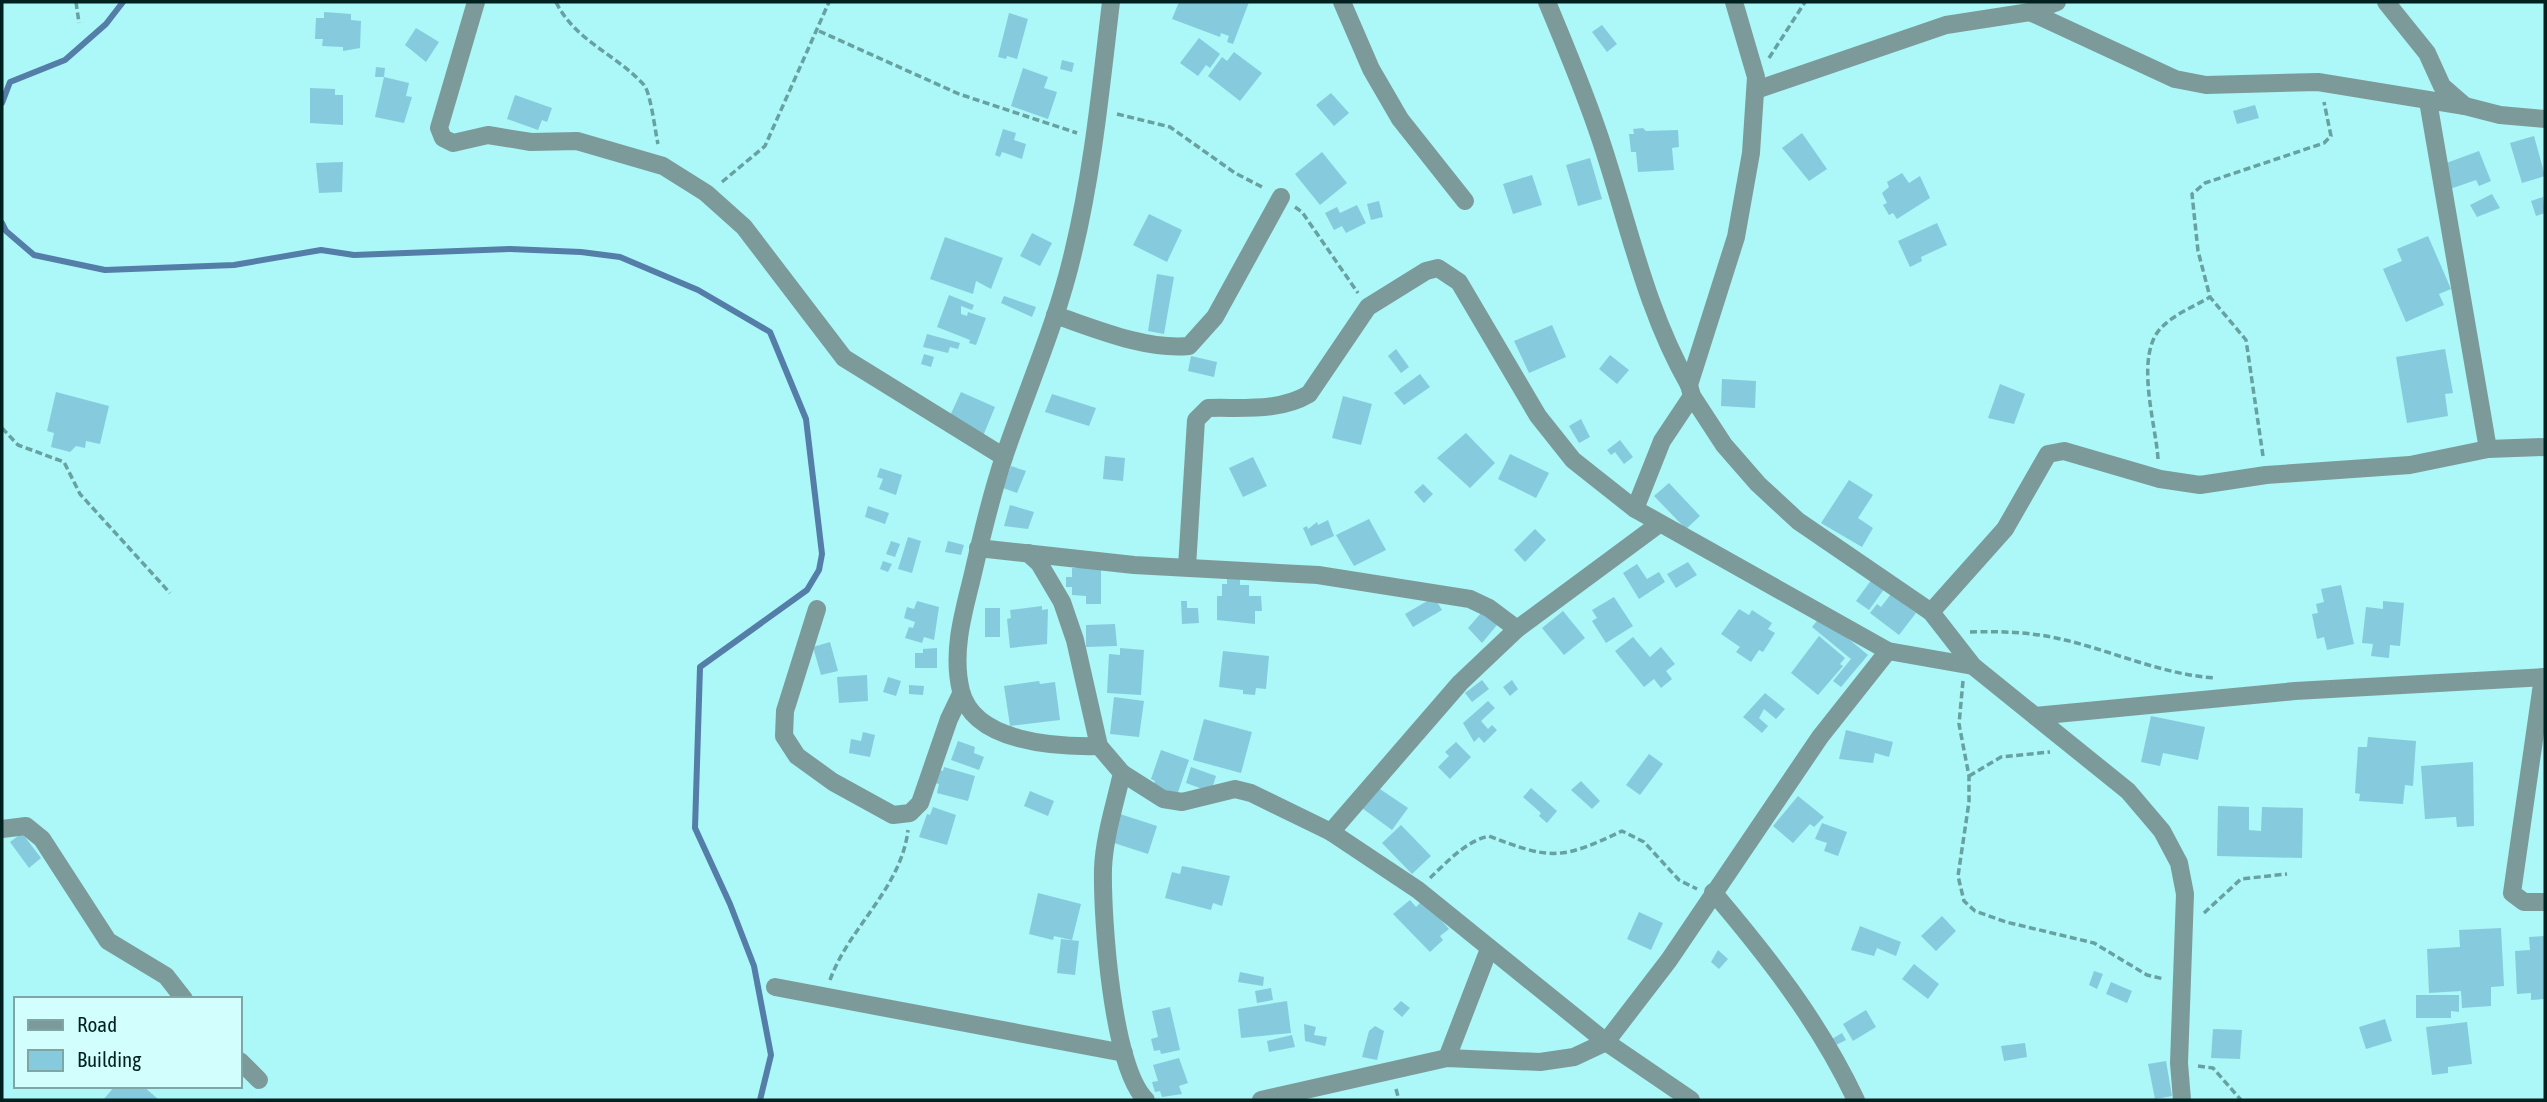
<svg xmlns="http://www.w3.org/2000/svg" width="2547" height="1102" viewBox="0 0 2547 1102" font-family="'Asap Condensed',sans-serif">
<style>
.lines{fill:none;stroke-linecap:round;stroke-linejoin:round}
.stream{stroke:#547da8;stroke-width:6}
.building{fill:#86cbdd}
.path{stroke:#68a1a1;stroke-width:3.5;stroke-dasharray:7 3.5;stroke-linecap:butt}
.street{stroke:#7d9a9a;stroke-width:18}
</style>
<rect width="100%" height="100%" fill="#acf7f7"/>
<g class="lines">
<!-- stream -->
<g class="stream">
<polyline points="2,103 10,82 65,60 106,24 123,2"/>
<polyline points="2,223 6,231 34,255 105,270 234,265 321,250 354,255 510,249 581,252 620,257 698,290 770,332 806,419 822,554 819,570 807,590 700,667 695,828 730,904 754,966 771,1055 760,1100"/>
</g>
</g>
<!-- building -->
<g class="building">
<polygon points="1179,2 1249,2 1233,44 1227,42 1229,36 1221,33 1220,37 1172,19"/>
<polygon points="324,12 351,14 351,20 361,21 360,48 343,51 343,47 322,46 323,39 315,39 316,18 324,18"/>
<polygon points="1009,13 1028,19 1017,59 1007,56 1006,59 998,57"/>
<polygon points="1602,25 1617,44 1607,52 1592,32"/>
<polygon points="416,28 439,42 426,62 405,45"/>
<polygon points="1199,38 1220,54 1210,68 1206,65 1198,76 1180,63"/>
<polygon points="1234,52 1262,73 1240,101 1208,76 1222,57 1227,61"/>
<polygon points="1062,60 1074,63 1072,72 1060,69"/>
<polygon points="376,67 385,68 384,77 375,77"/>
<polygon points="1023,68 1048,77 1044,88 1057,92 1048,119 1011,106"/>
<polygon points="384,77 409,83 406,96 412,97 404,123 375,117"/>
<polygon points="310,88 335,89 335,95 343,95 343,125 310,123"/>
<polygon points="1331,93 1349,113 1334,126 1316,105"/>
<polygon points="515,95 552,108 547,122 542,120 538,130 507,119"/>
<polygon points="2255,105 2259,118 2237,124 2233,111"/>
<polygon points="1643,128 1646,131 1678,130 1679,147 1672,148 1674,170 1638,172 1636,152 1631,152 1629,134 1634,134 1633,129"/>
<polygon points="1003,129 1016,133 1014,140 1026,144 1022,159 1002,152 1000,157 995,155"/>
<polygon points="1802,133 1827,169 1809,181 1782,148"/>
<polygon points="2534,136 2545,176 2522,183 2510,143"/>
<polygon points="2479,151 2491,181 2479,186 2476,180 2450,189 2441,165"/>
<polygon points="1322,152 1347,183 1320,205 1295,174"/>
<polygon points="1590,158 1602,199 1578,206 1566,165"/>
<polygon points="343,162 342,192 319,193 316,163"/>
<polygon points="1902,173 1909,183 1920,176 1930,198 1897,219 1893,213 1889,215 1883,205 1887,203 1882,193 1889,187 1887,182"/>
<polygon points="1532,175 1542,205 1513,214 1503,184"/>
<polygon points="2492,194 2500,208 2477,217 2470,205"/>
<polygon points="2543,197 2545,213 2536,216 2531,201"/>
<polygon points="1379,201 1383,217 1371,220 1367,204"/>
<polygon points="1357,205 1366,223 1346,233 1342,226 1334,230 1325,213 1337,207 1340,213"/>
<polygon points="1149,214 1182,230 1167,262 1133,245"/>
<polygon points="1937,223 1947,245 1921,257 1922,261 1910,267 1898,241"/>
<polygon points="1032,233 1052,243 1040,266 1020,256"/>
<polygon points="2428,236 2451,289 2439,294 2444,305 2406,322 2383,269 2402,261 2397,249"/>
<polygon points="945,237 1003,258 991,289 976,281 973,294 930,279"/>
<polygon points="1157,274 1174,277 1164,334 1148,331"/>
<polygon points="949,295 974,305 972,310 961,306 961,314 967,316 968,312 986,318 976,345 969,343 970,340 937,327"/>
<polygon points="1004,296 1036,307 1032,317 1001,303"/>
<polygon points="1552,325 1566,357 1529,373 1514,341"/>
<polygon points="927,334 960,343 958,349 950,347 948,353 923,347"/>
<polygon points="1396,349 1409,367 1401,373 1388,356"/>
<polygon points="2445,349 2453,393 2445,394 2448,416 2407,423 2396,357"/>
<polygon points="924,354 934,357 931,367 921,364"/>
<polygon points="1610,355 1629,370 1617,384 1599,369"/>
<polygon points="1191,356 1217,362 1214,377 1188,371"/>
<polygon points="1420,374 1430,387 1404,405 1394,393"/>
<polygon points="1722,379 1756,381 1755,408 1721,406"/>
<polygon points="2000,384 2025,394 2014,424 1988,418"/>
<polygon points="56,392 109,406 100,444 86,441 85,448 76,446 70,452 51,447 54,433 47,431"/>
<polygon points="961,392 995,407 983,436 948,420"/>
<polygon points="1052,394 1096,408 1089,426 1045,412"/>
<polygon points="1343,396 1372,404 1361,445 1332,438"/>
<polygon points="1581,419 1590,437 1579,443 1569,426"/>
<polygon points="1466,433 1495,463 1470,488 1437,458"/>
<polygon points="1620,440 1633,457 1624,464 1615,452 1611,455 1607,450"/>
<polygon points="1510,454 1549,473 1536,498 1498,479"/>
<polygon points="1105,456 1125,458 1123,481 1103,479"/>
<polygon points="1253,457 1267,486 1243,497 1229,468"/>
<polygon points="1011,466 1026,471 1017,493 1003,488"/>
<polygon points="880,468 902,475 896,495 879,489 883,479 877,477"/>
<polygon points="1849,480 1873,495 1858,518 1873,528 1862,547 1821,523"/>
<polygon points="1669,483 1700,516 1686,529 1654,496"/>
<polygon points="1423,484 1433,494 1424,503 1414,492"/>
<polygon points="1010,505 1034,512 1028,529 1004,526"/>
<polygon points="868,506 889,513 885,524 865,517"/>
<polygon points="1369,519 1386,550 1354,566 1336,535"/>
<polygon points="1328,520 1334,536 1311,546 1303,528 1307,526 1308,529 1317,522 1318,525"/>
<polygon points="1535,529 1546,540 1525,562 1514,550"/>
<polygon points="908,537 921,541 912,573 898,569"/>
<polygon points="891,541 900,544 895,557 886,554"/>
<polygon points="948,541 964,545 961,555 945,552"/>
<polygon points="883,561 892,564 888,572 880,569"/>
<polygon points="1688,562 1697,575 1676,588 1667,574"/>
<polygon points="1637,564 1647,579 1659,572 1665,582 1639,599 1623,573"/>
<polygon points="1072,568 1101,568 1101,604 1086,604 1086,596 1072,595 1072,587 1066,587 1066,577 1072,577"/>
<polygon points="1227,579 1240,579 1240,585 1249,585 1249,596 1261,596 1262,611 1255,611 1255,624 1217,620 1217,596 1222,596 1222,584 1227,584"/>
<polygon points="1872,579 1885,588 1869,610 1856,601"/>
<polygon points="2341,585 2354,644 2327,650 2324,637 2317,639 2312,614 2318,613 2316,604 2324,602 2321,589"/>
<polygon points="1891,594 1916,613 1899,635 1870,613 1877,604 1881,607"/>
<polygon points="1434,597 1442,610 1413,627 1405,614"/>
<polygon points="1614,597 1633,626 1606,643 1592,621 1597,618 1592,610"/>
<polygon points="917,601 939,607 934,640 924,637 922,643 905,638 909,627 913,628 915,622 904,618 907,607 914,609"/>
<polygon points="1181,601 1187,601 1187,608 1198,608 1199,623 1182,624"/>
<polygon points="2383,601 2404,603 2400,646 2390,645 2389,658 2371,656 2373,644 2362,643 2366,607 2383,609"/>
<polygon points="1042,606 1042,610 1048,609 1047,644 1010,648 1007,619 1011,618 1010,610"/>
<rect x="985" y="608" width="15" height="29"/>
<polygon points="1739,609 1749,615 1752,610 1772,623 1768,629 1775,633 1763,652 1759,650 1751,662 1736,652 1740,647 1721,634"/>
<polygon points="1563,611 1585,638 1564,655 1542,628"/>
<polygon points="1482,612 1497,625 1482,643 1468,628"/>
<polygon points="1821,616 1868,655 1841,687 1833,681 1851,659 1812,627"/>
<polygon points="1115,624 1117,646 1086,647 1086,625"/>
<polygon points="1819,636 1845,658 1840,664 1843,666 1818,695 1791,673"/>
<polygon points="1633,637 1650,657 1661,647 1675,664 1666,671 1672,679 1661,688 1654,679 1644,687 1615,651"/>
<polygon points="830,642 838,671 821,675 813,647"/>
<polygon points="937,648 937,668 915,668 915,653 923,653 923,649"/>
<polygon points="1120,648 1144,650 1141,695 1107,693 1109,654 1120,655"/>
<polygon points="1223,651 1269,656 1266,689 1256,688 1255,695 1243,694 1243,690 1219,687"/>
<polygon points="867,675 868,701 839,703 837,677"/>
<polygon points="888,677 901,681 896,696 883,692"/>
<polygon points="1482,680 1489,689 1472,702 1465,693"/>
<polygon points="1512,680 1518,689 1510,696 1503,687"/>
<polygon points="1039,681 1040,684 1055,682 1060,720 1010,726 1004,686"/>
<polygon points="909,685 924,686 923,695 909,694"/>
<polygon points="1765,693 1785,709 1776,719 1764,709 1759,718 1768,726 1762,733 1743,717"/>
<polygon points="1114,697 1144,701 1139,737 1110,734"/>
<polygon points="1488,701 1495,708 1481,721 1488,729 1492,725 1497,730 1484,743 1479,737 1474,742 1463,723"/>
<polygon points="2151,716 2205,727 2198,760 2163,753 2160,766 2141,762"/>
<polygon points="1204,719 1252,732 1241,773 1193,760"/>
<polygon points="1846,730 1893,742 1889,757 1875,753 1873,763 1839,759"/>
<polygon points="863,732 875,735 870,757 849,753 851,739 861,741"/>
<polygon points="2368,737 2416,741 2413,786 2405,785 2403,804 2359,801 2360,794 2355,793 2358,747 2367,747"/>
<polygon points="958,741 975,747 974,753 984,757 979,770 951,760"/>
<polygon points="1456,742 1471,757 1450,779 1438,767 1449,756 1445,752"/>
<polygon points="1161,750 1189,760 1176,798 1152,789 1155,781 1151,779"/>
<polygon points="1649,754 1663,764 1640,795 1626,785"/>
<polygon points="2473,762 2474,826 2457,827 2456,817 2425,819 2421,766"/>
<polygon points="944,767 975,776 968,801 937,793 939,784 933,783 937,769 943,771"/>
<polygon points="1191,767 1216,776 1211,792 1186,783"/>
<polygon points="1581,781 1600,801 1592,809 1571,790"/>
<polygon points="1377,787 1408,808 1392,830 1362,808"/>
<polygon points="1531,788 1557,811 1547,823 1539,816 1541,813 1523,797"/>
<polygon points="1030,791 1054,801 1048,816 1024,806"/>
<polygon points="1798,796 1824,817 1814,827 1810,824 1793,843 1773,826"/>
<polygon points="2218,806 2249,807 2249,830 2261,831 2262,807 2303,808 2302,858 2217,856"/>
<polygon points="933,807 956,815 947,845 919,837 927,814 930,815"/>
<polygon points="1120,814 1157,826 1148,854 1111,842"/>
<polygon points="1822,823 1847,832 1838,856 1824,851 1827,843 1815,839"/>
<polygon points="1401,825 1431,856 1412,874 1382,843"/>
<polygon points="22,833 41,858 29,868 10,842"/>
<polygon points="1182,866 1230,876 1222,906 1213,903 1211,910 1165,898 1172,872 1180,874"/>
<polygon points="1038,893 1081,904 1072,940 1054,936 1053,940 1029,934"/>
<polygon points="1410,900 1416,907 1423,900 1449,929 1440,936 1443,940 1430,952 1393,914"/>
<polygon points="1639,912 1663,923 1651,950 1627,939"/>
<polygon points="1942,916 1956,931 1936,951 1921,936"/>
<polygon points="1860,926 1901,942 1896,956 1877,948 1874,956 1851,950"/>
<polygon points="2501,928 2504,986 2491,987 2491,1006 2462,1008 2461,991 2429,993 2427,949 2460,947 2459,930"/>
<polygon points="2545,936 2545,999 2531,1000 2531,993 2517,994 2515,951 2530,950 2529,937"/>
<polygon points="1061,939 1079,941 1075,975 1057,973"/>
<polygon points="1718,950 1728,959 1719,969 1711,962"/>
<polygon points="1914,964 1939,984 1928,999 1902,979"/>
<polygon points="2094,971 2103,974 2097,989 2089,985"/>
<polygon points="1240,972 1264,977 1263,986 1238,982"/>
<polygon points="2111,982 2132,991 2127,1003 2106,994"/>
<polygon points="1271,988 1273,1000 1257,1003 1255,991"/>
<polygon points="2416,995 2459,995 2459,1012 2451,1011 2451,1018 2416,1018"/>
<polygon points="1287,1001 1291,1033 1241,1038 1238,1009"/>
<polygon points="1401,1001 1410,1008 1402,1017 1393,1009"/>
<polygon points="1170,1007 1180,1050 1161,1054 1160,1050 1154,1051 1151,1039 1158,1037 1152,1011"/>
<polygon points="1866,1010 1876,1027 1853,1041 1843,1024"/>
<polygon points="2385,1019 2392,1041 2366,1049 2359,1027"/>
<polygon points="2467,1022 2472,1064 2448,1067 2448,1073 2432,1075 2426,1027"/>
<polygon points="1304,1024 1316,1027 1314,1035 1327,1037 1325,1046 1305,1041"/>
<polygon points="1375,1026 1384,1031 1377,1060 1362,1057 1369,1031"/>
<polygon points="2213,1029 2242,1030 2240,1059 2211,1058"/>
<polygon points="1842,1033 1846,1040 1836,1045 1832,1039"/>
<polygon points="1292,1035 1295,1047 1269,1052 1267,1041"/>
<polygon points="2025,1043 2027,1057 2004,1061 2001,1046"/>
<polygon points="1179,1058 1188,1083 1179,1086 1182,1094 1162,1097 1160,1091 1155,1092 1152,1082 1158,1081 1153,1065"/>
<polygon points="2166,1061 2172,1096 2155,1099 2148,1064"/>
<polygon points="115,1086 143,1086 159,1100 103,1100"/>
</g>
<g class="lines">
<!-- path -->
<g class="path">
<polyline points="76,2 79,23"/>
<path d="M556,2c19,39 60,52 88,83 7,9 11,46 14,59"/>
<polyline points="819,31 959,94 1077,133"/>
<polyline points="1769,58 1805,2"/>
<polyline points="1117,114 1170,127 1235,173 1264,188"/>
<polyline points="722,182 765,146 829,2"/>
<polyline points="1295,207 1302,212 1358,293"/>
<polyline points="2,428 18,445 64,462 80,494 170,593"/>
<polyline points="2263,456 2246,340 2210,297 2198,251 2192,194 2205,183 2324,143 2331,136 2324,102"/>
<path d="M2158,459c-2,-35 -25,-106 5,-133 12,-12 32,-20 47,-29"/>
<path d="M1970,632c25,-1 51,0 76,4 57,10 110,38 169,42"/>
<polyline points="1963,681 1959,724 1969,776 1969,802 1958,876 1964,901 1975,911 2006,922 2094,943 2147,975 2164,979"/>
<polyline points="1969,776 2001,757 2050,752"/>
<path d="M1430,878c17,-16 36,-37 59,-42 62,24 72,24 133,-5l22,11 35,38 18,9"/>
<polyline points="2204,913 2241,879 2287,874"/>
<path d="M830,980c19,-53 71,-91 78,-150"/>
<polyline points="2198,1066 2213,1068 2241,1100"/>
<polyline points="1396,1089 1399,1100"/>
</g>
<!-- street -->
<g class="street">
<polyline points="476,2 439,128 443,138 453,143 488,135 531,142 577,141 663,166 706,193 744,227 844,358 1004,457"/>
<polyline points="1342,2 1371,69 1400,119 1465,201"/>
<path d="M1547,2c18,43 36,86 51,130 29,84 46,175 91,253"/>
<polyline points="1734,2 1756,77 1751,153 1736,237 1689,385 1692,396 1724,445 1758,484 1798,521 1931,612 1973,666 2128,791 2162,831 2179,863 2185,894 2179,1063 2182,1100"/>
<polyline points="2386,2 2427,53 2442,86 2465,106 2500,115 2545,119"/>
<polyline points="2030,12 2175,79 2206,85 2318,82 2465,106"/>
<polyline points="1756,90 1946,25 2030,12 2057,2"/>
<polyline points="2428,101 2488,449"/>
<path d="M1055,315c41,14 90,35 134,31l26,-29 66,-120"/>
<polyline points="1635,509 1662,441 1692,396"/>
<polyline points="978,548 1134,565 1318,575 1470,599 1489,608 1517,629"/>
<path d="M1028,553l11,10 23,39 13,38 24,106 23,27c-7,31 -18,65 -19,96 -1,48 9,199 43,231"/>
<path d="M1187,567l9,-147 12,-12c34,-1 71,4 101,-14l59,-87 58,-36 12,-3 21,14 79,134 35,44 62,49 253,142 85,15"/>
<polyline points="817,609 785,711 784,736 797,756 833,782 893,815 910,813 920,803 949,719 961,694"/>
<polyline points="1931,612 2005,529 2048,454 2064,451 2160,479 2200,485 2266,475 2410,465 2488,449 2545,447"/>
<polyline points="2543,677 2512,893 2524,902 2545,902"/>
<polyline points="2035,716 2295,691 2545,677"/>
<path d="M1099,746c-42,1 -125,-3 -138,-55 -9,-36 1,-74 10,-109 10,-43 20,-87 34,-128 23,-67 52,-132 68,-201 20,-82 28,-168 38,-251"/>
<polyline points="1122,773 1163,799 1182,802 1235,789 1251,793 1331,832 1418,890 1606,1042 1691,1100"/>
<polyline points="2,829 26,826 42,839 108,941 166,976 184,999"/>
<polyline points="1331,832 1460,683 1517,629 1659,524"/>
<path d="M1713,892c56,66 106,130 143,208"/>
<polyline points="775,987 1124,1053"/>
<polyline points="1447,1058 1489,949"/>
<polyline points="240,1061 259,1080"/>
<polyline points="1261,1100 1447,1058 1540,1062 1574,1057 1606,1042 1669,960 1820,737 1888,651"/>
</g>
</g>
<!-- border -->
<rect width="2547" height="1102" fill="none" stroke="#012020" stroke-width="7"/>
<!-- legend -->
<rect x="14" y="997" width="228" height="91" fill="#d3fefe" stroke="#7fa5a5" stroke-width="2"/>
<rect x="28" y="1020" width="35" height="10" fill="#7d9a9a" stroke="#7fa5a5" stroke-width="2"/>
<text x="77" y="1032" font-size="21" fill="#012020">Road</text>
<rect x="28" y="1050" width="35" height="21" fill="#86cbdd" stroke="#7fa5a5" stroke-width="2"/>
<text x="77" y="1067" font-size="21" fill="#012020">Building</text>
</svg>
